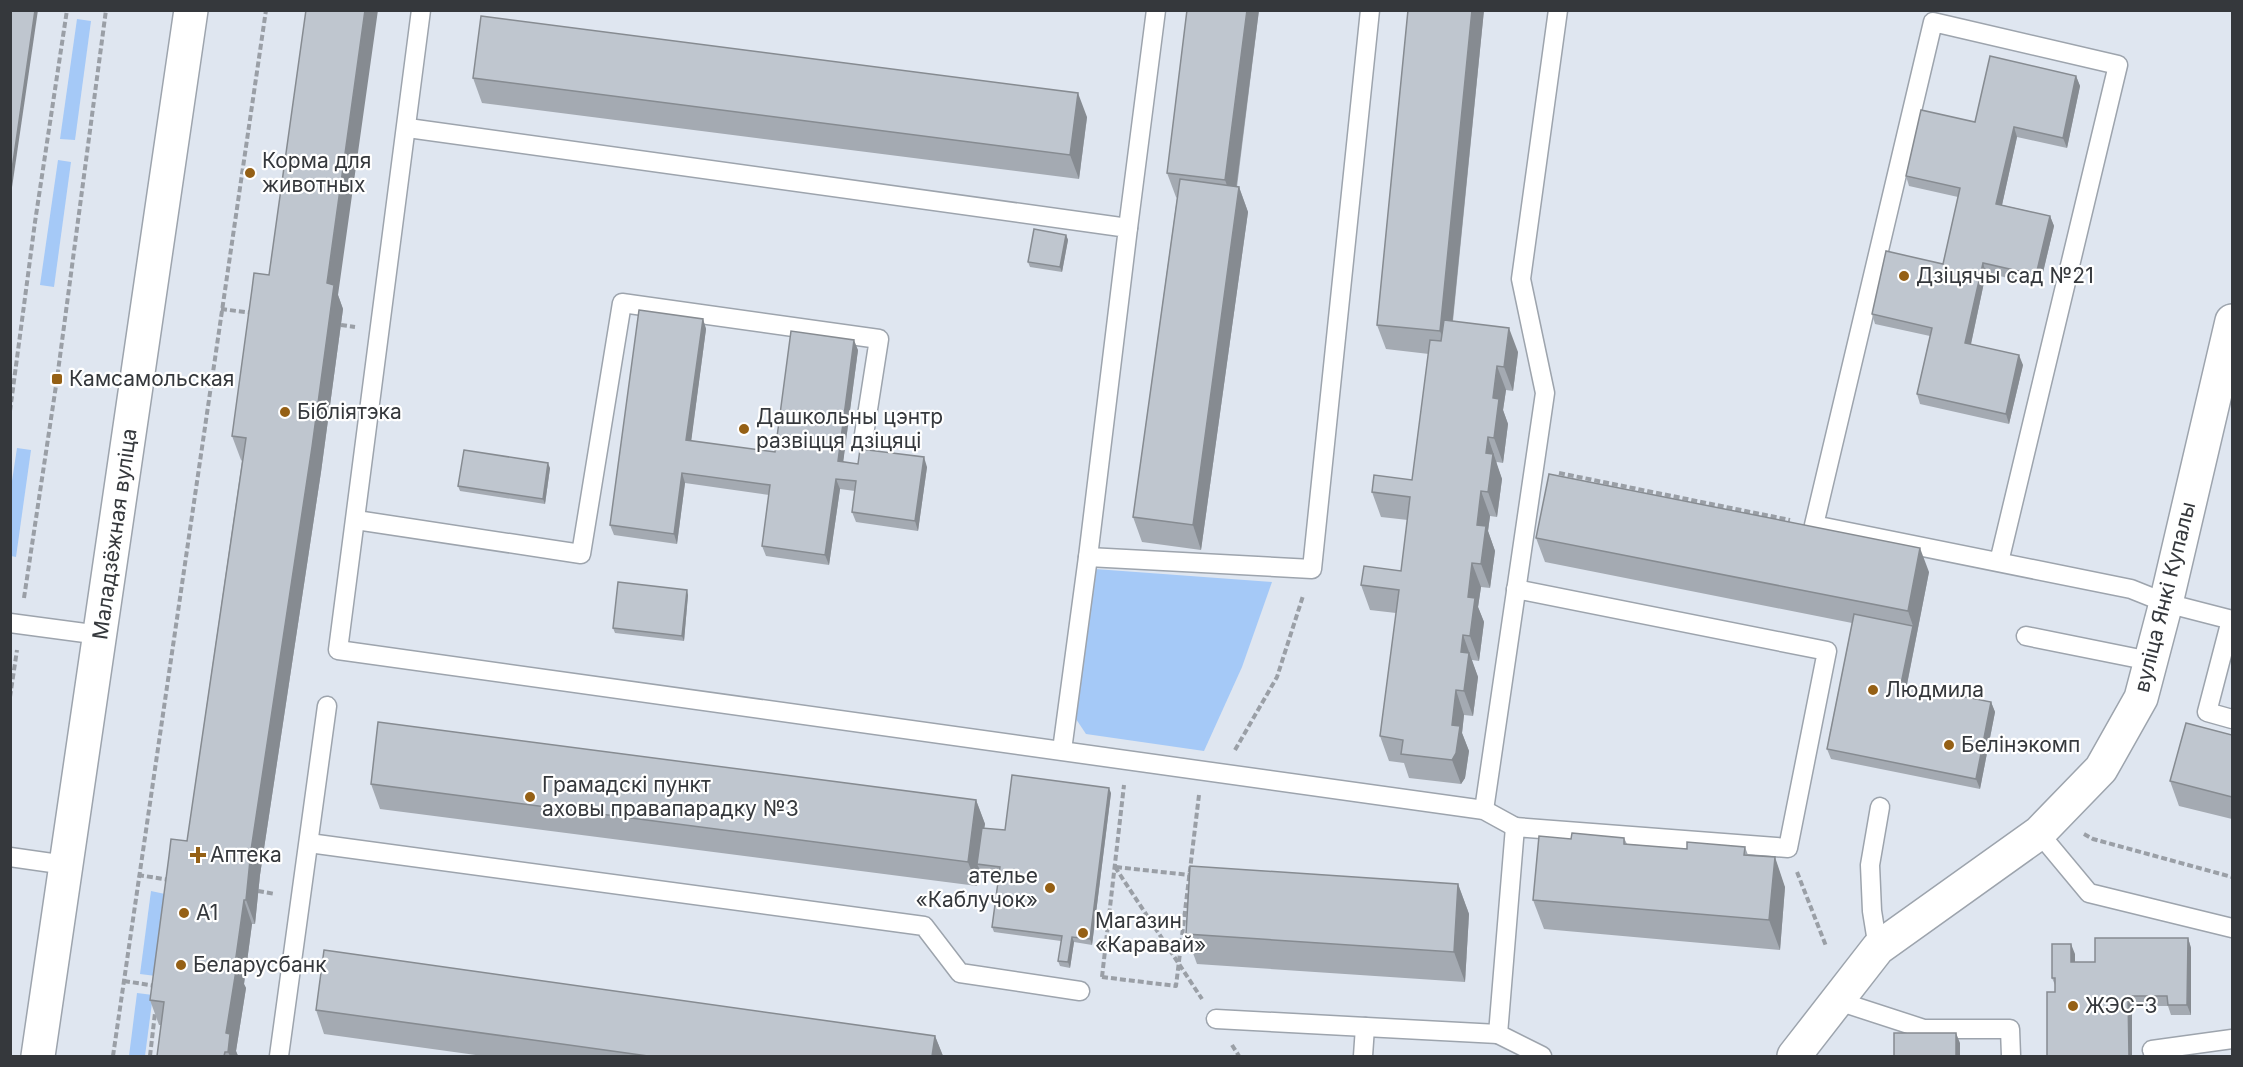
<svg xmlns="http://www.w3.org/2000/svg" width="2243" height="1067" viewBox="0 0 2243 1067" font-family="Inter,sans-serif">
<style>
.green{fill:#a5c9f7}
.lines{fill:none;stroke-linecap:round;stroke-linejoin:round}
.lane-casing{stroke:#9da4ad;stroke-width:21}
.street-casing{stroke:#9da4ad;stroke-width:36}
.secondary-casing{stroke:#9da4ad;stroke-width:36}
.path{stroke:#9a9fa6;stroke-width:4;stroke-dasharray:6 3;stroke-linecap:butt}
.lane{stroke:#fff;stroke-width:18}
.street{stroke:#fff;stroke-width:33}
.secondary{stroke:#fff;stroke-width:33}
.wall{fill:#a4aab2}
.shaded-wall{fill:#868b91}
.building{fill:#bfc6cf;stroke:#868b91;stroke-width:1.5}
.poi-dot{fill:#956015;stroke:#fff;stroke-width:2}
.labels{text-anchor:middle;stroke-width:4.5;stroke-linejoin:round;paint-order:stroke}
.poi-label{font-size:21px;fill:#35383c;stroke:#fff;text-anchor:start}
.street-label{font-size:21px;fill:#35383c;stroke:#fff}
</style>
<rect width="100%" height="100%" fill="#dfe6f0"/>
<!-- green -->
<g class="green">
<polygon points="77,19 91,21 75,140 60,139"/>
<polygon points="58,160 71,162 54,287 40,285"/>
<polygon points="17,448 31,450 16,557 11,556 10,494"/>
<polygon points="1095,569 1272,582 1242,667 1204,751 1086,734 1076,719"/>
<polygon points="151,891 165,894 156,976 140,974"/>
<polygon points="137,993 153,995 145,1056 129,1056"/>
</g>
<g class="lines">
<!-- lane casing -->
<g class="lane-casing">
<g id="lane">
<polyline points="421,10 338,650 1484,810 1515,827"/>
<polyline points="408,128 1128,228 1088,557 1062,750"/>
<polyline points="1128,228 1156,10"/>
<polyline points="356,520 581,554 622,303 879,339 863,441"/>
<polyline points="1088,557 1312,569 1370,10"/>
<polyline points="1999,562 2118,65 1933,22 1814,525 2131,589 2166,603 2232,620"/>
<polyline points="1516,589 1827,651 1788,848 1515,827 1498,1034 1542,1056"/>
<polyline points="2231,620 2207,712 2232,719"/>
<polyline points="10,623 100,635"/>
<polyline points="2026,636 2150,661"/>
<polyline points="1484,810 1545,393 1521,279 1558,10"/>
<polyline points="2039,833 2089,893 2232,928"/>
<polyline points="309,843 924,926 960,973 1080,991"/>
<polyline points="10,857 66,865"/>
<polyline points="1878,948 1872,911 1870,865 1880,807"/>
<polyline points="1838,1001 1924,1029 2010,1029 2011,1056"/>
<polyline points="1216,1019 1498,1034"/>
<polyline points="2152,1050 2232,1039"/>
<polyline points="279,1056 327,706"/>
<polyline points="1363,1056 1365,1027"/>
</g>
</g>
<!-- street casing -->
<g class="street-casing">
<polyline id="street" points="1794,1056 1878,948 2039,833 2101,769 2141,698 2166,603 2232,321"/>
</g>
<!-- secondary casing -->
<g class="secondary-casing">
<polyline id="secondary" points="38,1056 191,10"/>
</g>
<!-- path -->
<g class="path">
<polyline points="221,309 253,313"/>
<polyline points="341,325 355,327"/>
<polyline points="10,411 35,222 67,10"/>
<polyline points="1559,473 1790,520"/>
<polyline points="24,598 57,379 106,10"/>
<polyline points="10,697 17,650"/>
<polyline points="1235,750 1277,677 1303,596"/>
<polyline points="2084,834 2093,839 2232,877"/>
<polyline points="1115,867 1202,999"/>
<polyline points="1116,867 1189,875"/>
<polyline points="1797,872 1826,946"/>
<polyline points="138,875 170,880"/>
<polyline points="258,891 275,894"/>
<polyline points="1102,977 1176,986 1199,795"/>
<polyline points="1102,977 1124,785"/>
<polyline points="124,981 156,986"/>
<polyline points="1232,1045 1239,1056"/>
<polyline points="113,1056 266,10"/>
<polyline points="150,1056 155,1013"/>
</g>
<!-- lane -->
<use href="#lane" class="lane"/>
<!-- street -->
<use href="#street" class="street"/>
<!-- secondary -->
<use href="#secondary" class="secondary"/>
</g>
<!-- wall -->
<g class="wall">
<polygon points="1187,10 1259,10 1237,187 1239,187 1248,212 1201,550 1142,542 1133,517 1177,198 1176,197 1167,173"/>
<polygon points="1408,10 1484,10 1453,321 1518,352 1513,391 1506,390 1503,410 1508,424 1503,463 1497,462 1496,463 1502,479 1497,517 1490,516 1488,531 1495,551 1490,588 1481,587 1478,607 1484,622 1479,661 1472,660 1472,661 1478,677 1473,716 1464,715 1462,733 1469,751 1465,778 1461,784 1409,778 1404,763 1389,761 1380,736 1396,613 1370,610 1361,585 1401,571 1408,520 1381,517 1372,492 1412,480 1429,354 1386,349 1377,325"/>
<polygon points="2076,76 2080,86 2067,148 2017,137 2002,205 2050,216 2054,226 2040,285 1986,273 1971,344 2023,365 2009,424 1920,404 1917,394 1930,336 1875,324 1872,314 1943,264 1958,197 1909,186 1906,176 1975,122"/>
<polygon points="473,78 1087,117 1079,179 482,103"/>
<polygon points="1066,235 1068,240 1062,272 1030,267 1028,262"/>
<polygon points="338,295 343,309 321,472 260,875 255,924 252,924 244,984 246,988 236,1051 238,1056 157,1056 161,1025 159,1025 150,1000 187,841 242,461 241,460 232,436"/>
<polygon points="703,319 706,329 691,441 775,452 858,350 843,462 858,464 927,467 918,531 856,522 852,512 855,491 840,489 829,565 766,556 762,546 769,495 685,483 677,544 614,535 610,525"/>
<polygon points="550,468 545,504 460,491 458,486"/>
<polygon points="1536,538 1929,572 1907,685 1991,702 1995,712 1980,789 1831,759 1827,749 1852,623 1545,562"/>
<polygon points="688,595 684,641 615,633 613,628"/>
<polygon points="2232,735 2232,819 2179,806 2170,781"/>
<polygon points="371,784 976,800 985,824 984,828 1005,830 1111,793 1092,945 1074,942 1070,968 1060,966 1058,961 1061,941 994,932 992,927 999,872 979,869 979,868 977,886 380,809"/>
<polygon points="1624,838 1627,844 1687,849 1745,847 1748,855 1785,887 1780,950 1544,929 1533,900 1571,839"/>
<polygon points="1458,884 1469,914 1465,982 1197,964 1186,934"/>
<polygon points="2188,938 2191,948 2191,1015 2171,1015 2168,1006 2132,1006 2055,992 2055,985 2052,978 2075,954 2075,962 2095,962"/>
<polygon points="316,1010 935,1036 943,1056 483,1056 324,1034"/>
</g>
<!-- shaded-wall -->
<g class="shaded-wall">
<polygon points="35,10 38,10 10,201 10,183"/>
<polygon points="365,10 378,10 338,295 343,309 321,472 260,875 255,924 246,900 251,850 327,283"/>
<polygon points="1247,10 1259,10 1234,205 1225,180"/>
<polygon points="1472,10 1484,10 1449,356 1440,331"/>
<polygon points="2076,76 2080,86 2067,148 2063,138"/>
<polygon points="1078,93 1087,117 1079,179 1070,155"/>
<polygon points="2014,127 2017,137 2000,214 1996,204"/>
<polygon points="1239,187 1248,212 1201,550 1193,525"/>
<polygon points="2050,216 2054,226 2040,285 2036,275"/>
<polygon points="1066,235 1068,240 1062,272 1060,267"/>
<polygon points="1983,263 1986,273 1969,353 1965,343"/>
<polygon points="703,319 706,329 690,450 686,440"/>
<polygon points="1509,328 1518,352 1513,391 1504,367"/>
<polygon points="854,340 858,350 842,471 838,461"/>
<polygon points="2019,355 2023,365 2009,424 2006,414"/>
<polygon points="1497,366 1506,390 1503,410 1508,424 1503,463 1494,438 1493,398"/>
<polygon points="1488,437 1502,479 1497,517 1488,492 1486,453"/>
<polygon points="924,457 927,467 918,531 915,521"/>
<polygon points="548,463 550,468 545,504 543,499"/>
<polygon points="682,473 685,483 677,544 674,534"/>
<polygon points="836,479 840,489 829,565 825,555"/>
<polygon points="1481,491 1490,516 1488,531 1495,551 1490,588 1481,564 1477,525"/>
<polygon points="1920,548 1929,572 1905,694 1901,684 1913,626 1908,611"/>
<polygon points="1472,563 1481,587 1478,607 1484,622 1479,661 1470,636 1468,597"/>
<polygon points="687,590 688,595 684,641 682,636"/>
<polygon points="1463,635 1478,677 1473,716 1464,691 1461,652"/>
<polygon points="1456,690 1464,715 1462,733 1469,751 1465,778 1461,784 1452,760 1452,725"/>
<polygon points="1991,702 1995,712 1980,789 1976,779"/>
<polygon points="1109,788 1111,793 1092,945 1090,939"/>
<polygon points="976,800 985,824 979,864 977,864 979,868 977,886 968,862"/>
<polygon points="1775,857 1785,887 1780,950 1769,920"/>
<polygon points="1458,884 1469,914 1465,982 1454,952"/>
<polygon points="244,900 252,924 244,984 246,988 236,1051 238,1056 230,1056 228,1052 226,1033"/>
<polygon points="1072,937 1074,942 1070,968 1068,962"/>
<polygon points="2188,938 2191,948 2191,1015 2187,1005"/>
<polygon points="2071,944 2075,954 2075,972 2071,962"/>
<polygon points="2128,996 2132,1006 2132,1056 2129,1056"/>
<polygon points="1956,1033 1960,1043 1960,1056 1956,1056"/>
<polygon points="935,1036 943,1056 932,1056"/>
</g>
<!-- building -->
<g class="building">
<polygon points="10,10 35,10 10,183"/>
<polygon points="306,10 365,10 327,283 334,285 312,447 251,850 246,900 244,900 235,964 237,964 226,1033 230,1034 228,1052 225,1052 224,1056 157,1056 164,1002 150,1000 169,856 171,839 187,841 246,438 232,436 252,289 254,273 269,275"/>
<polygon points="1187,10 1247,10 1225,180 1167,173"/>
<polygon points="1408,10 1472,10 1440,331 1377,325"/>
<polygon points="481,16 1078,93 1070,155 473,78"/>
<polygon points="1990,56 2076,76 2063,138 2014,127 1996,204 2050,216 2036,275 1983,263 1965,343 2019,355 2006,414 1917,394 1932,328 1872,314 1886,251 1943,264 1960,188 1906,176 1921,110 1975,122"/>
<polygon points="1180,179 1239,187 1193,525 1133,517"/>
<polygon points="1034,229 1066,235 1060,267 1028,262"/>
<polygon points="639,310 703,319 686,440 775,452 791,331 854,340 838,461 858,464 860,449 924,457 915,521 852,512 856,481 836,479 825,555 762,546 770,485 682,473 674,534 610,525"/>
<polygon points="1444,320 1509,328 1504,367 1497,366 1493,398 1499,399 1494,438 1488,437 1486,453 1493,454 1488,492 1481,491 1477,525 1486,526 1481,564 1472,563 1468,597 1475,598 1470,636 1463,635 1461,652 1469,653 1464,691 1456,690 1452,725 1460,726 1456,753 1452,760 1401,754 1403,740 1380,736 1399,590 1361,585 1364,566 1401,571 1410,497 1372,492 1374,475 1412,480 1430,340 1441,341"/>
<polygon points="464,450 548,463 543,499 458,486"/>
<polygon points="1549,474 1920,548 1908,611 1536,538"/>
<polygon points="618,582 687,590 682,636 613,628"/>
<polygon points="1854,614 1913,626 1901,684 1991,702 1976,779 1827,749"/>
<polygon points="378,722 976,800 968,862 371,784"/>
<polygon points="2186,723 2232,735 2232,797 2170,781"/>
<polygon points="1012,775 1109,788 1090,939 1072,937 1068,962 1058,961 1062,936 992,927 1000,867 977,864 982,828 1005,830"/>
<polygon points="1572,833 1624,838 1624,844 1687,849 1687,842 1745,847 1744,855 1775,857 1769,920 1533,900 1539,836 1571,839"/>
<polygon points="1190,866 1458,884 1454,952 1186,934"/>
<polygon points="2095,938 2188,938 2187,1005 2168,1005 2167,996 2128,996 2129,1056 2047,1056 2047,992 2055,992 2055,978 2052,978 2052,944 2071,944 2071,962 2095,962"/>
<polygon points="324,950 935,1036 932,1056 648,1056 316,1010"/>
<rect x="1894" y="1033" width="62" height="23"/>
</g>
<!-- markers -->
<g class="poi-dot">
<circle cx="250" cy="173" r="6"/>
<circle cx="1904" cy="276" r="6"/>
<rect x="51" y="373" width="12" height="12" rx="3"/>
<circle cx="285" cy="412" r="6"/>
<circle cx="744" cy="429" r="6"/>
<circle cx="1873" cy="690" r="6"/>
<circle cx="1949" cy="745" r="6"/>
<circle cx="530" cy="797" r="6"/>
<path d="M195 846h6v6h6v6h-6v6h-6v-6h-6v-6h6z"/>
<circle cx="1050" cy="888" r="6"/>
<circle cx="184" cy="913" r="6"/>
<circle cx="1083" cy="933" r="6"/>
<circle cx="181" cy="965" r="6"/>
<circle cx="2073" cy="1006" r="6"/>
</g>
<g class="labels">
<!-- poi labels -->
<g class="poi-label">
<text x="262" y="168">Корма для<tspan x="262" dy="24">животных</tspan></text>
<text x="1916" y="283">Дзіцячы сад №21</text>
<text x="69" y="386">Камсамольская</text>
<text x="297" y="419">Бібліятэка</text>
<text x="756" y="424">Дашкольны цэнтр<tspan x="756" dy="24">развіцця дзіцяці</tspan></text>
<text x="1885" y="697">Людмила</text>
<text x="1961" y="752">Белінэкомп</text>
<text x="542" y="792">Грамадскі пункт<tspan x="542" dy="24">аховы правапарадку №3</tspan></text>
<text x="210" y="862">Аптека</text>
<text x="1038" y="883" text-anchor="end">ателье<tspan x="1038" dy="24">«Каблучок»</tspan></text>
<text x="196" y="920">A1</text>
<text x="1095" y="928">Магазин<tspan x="1095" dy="24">«Каравай»</tspan></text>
<text x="193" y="972">Беларусбанк</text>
<text x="2085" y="1013">ЖЭС-3</text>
</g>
<!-- street labels -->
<g class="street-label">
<text transform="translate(115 534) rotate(-82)" y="7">Маладзёжная вуліца</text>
<text transform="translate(2165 597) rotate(-76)" y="7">вуліца Янкі Купалы</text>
</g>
</g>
<!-- border -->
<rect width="2243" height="1067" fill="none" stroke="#35383c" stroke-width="24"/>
</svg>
